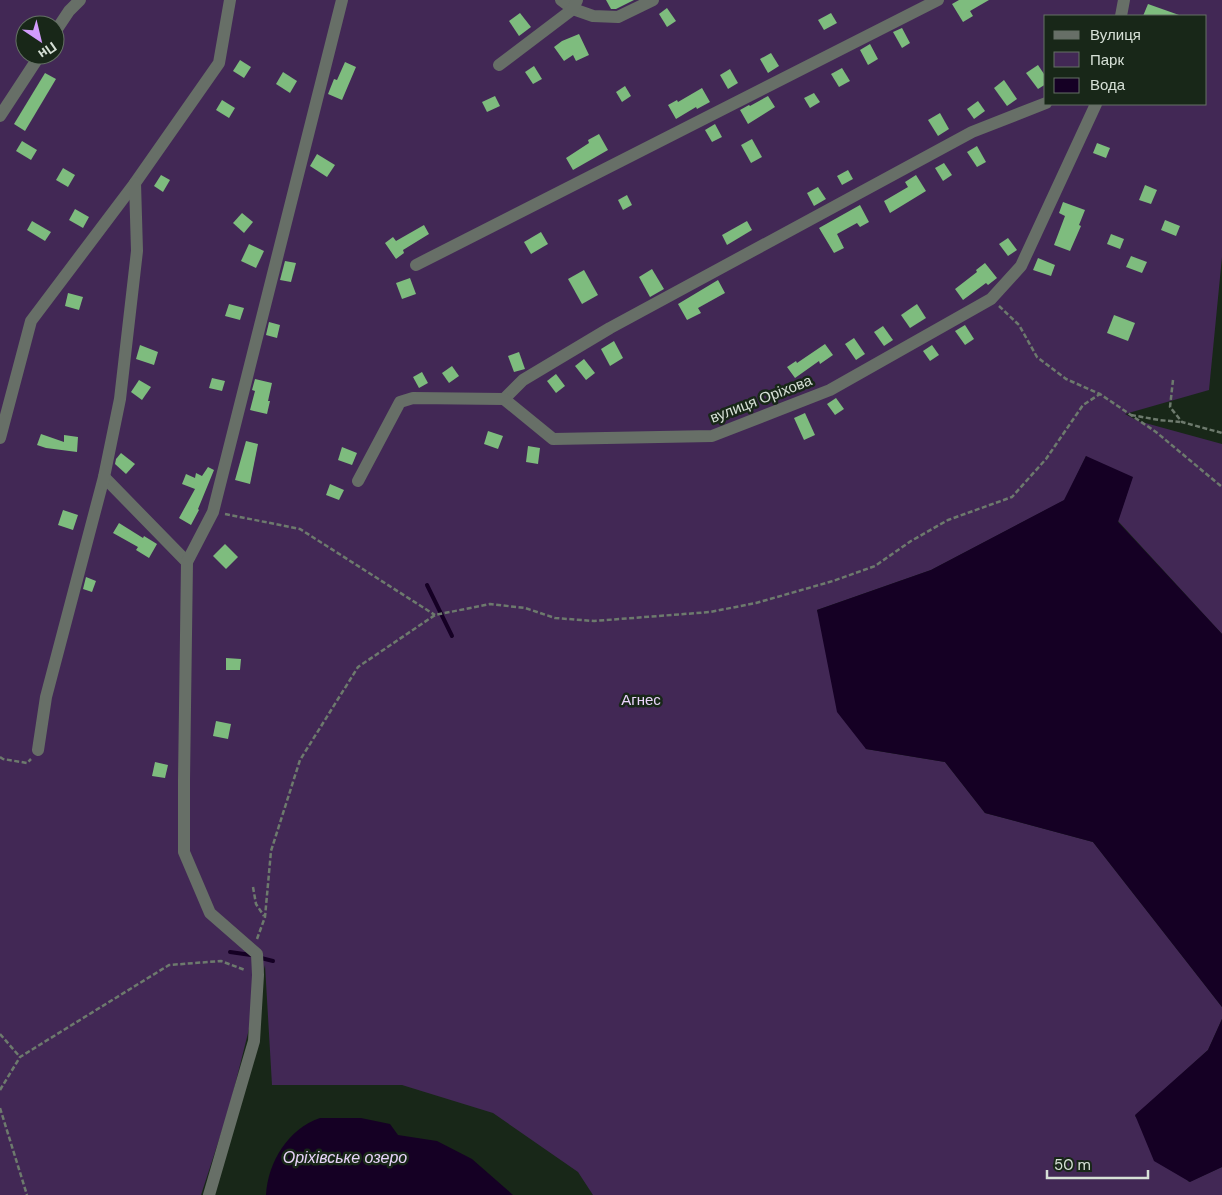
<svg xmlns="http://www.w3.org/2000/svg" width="1222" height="1195" viewBox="0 0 1222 1195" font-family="'DM Sans',sans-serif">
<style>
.green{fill:#422855;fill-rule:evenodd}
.water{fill:#150024}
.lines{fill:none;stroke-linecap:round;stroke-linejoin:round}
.stream{stroke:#150024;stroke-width:4}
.building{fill:#7ebc7e}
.path{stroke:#6d7a6d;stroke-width:2.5;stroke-dasharray:5 2.5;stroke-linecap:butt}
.minor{stroke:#676f67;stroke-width:12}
.labels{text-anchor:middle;stroke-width:5;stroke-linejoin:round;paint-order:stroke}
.street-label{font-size:15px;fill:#d6e0d6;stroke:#182718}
.park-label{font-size:15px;fill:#ead5fb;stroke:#182718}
.water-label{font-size:16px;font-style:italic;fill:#e8d4f9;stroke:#182718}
</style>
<rect width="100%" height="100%" fill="#182718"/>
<!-- green -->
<path class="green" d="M0,0h1222v257l-13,133 -84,24 13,7 84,23v190l-104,-113 -32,-65 -21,44 -134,70 -114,40 49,139 79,13 40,51 108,29 129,165v12l-14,31 -73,66 54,66 33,-15v28h-629l-15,-23 -85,-59 -91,-28h-130l-7,-120 -36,144 -28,86h-201zM1046,16h160v88h-160zM25,25h30v30h-30z"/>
<!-- water -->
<g class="water">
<polygon points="1086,456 1133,477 1118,522 1222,634 1222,1007 1093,842 985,813 945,762 866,749 837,712 817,610 931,570 1064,500"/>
<polygon points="1222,1019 1222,1167 1190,1182 1154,1161 1135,1115 1208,1050"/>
<path d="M320,1118h41l29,6 8,11 39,6 35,18 41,36h-247c2,-33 22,-66 54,-77z"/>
</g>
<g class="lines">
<!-- stream -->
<g class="stream">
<polyline points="427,585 452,636"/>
<polyline points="230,952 251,955"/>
<polyline points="261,958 273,961"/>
</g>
</g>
<!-- building -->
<g class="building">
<polygon points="606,0 634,0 616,9 611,9"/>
<polygon points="959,0 989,0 970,11 973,16 963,22 952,4"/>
<polygon points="1148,4 1179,15 1179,16 1143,16"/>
<polygon points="667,8 676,21 667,27 659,14"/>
<polygon points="520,13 531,27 519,36 509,21"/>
<polygon points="831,13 837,23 824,30 818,20"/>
<polygon points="902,28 910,43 902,48 893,32"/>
<polygon points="579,34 589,55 576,61 573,55 564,61 554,47 562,41"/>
<polygon points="870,44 878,59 868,65 860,50"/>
<polygon points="771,53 779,66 768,73 760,59"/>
<polygon points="240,60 251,67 244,78 233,71"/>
<polygon points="345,62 356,67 342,100 328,94 334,79 337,80"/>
<polygon points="1038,65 1046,77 1046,84 1038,89 1026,73"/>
<polygon points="534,66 542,79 533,84 525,72"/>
<polygon points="842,68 850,81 839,87 831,74"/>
<polygon points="730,69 738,83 728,89 720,75"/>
<polygon points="283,72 297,81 290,93 276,84"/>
<polygon points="45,73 56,79 25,131 14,124"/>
<polygon points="1004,80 1017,99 1007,106 994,88"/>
<polygon points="625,86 631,96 622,102 616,92"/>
<polygon points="702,88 710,102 697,109 696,107 676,119 668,105 677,100 678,102"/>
<polygon points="814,93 820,102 810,108 804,98"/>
<polygon points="495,96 500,106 487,112 482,102"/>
<polygon points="768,96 775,107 748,124 740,110 749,105 750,106"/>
<polygon points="222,100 235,108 229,118 216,110"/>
<polygon points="978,101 985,111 974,119 967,109"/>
<polygon points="940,113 949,129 938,136 928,120"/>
<polygon points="715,124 722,137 712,142 705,130"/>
<polygon points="599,134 608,150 573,170 566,158 589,143 588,140"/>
<polygon points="752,139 762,157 751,163 741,145"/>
<polygon points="22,141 37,150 31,160 16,151"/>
<polygon points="1097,143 1110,148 1106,158 1093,153"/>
<polygon points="977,146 986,162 977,167 967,152"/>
<polygon points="317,154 335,165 327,177 310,166"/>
<polygon points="944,163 952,175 943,181 935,168"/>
<polygon points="63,168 75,175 68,187 56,180"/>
<polygon points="848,170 853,179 842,185 837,176"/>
<polygon points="161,175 170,180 163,192 154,186"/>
<polygon points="916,175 926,191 890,213 884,201 908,187 905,182"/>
<polygon points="1145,185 1157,190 1151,204 1139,200"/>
<polygon points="818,187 826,199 814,206 807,193"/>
<polygon points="627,195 632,205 623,210 618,200"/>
<polygon points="1063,202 1085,210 1079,225 1081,226 1070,251 1054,245 1065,216 1059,213"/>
<polygon points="860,205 869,222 860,227 857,223 837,234 844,248 834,253 819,228"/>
<polygon points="75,209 89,217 83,228 69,220"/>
<polygon points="242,213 253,222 244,233 233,223"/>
<polygon points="1165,220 1180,226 1176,236 1161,230"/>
<polygon points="32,221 51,232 45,241 27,230"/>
<polygon points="747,221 752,230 727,245 722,235"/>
<polygon points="424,225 429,234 403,250 404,253 396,259 385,243 393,237 396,241"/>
<polygon points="541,232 548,244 531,254 524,242"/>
<polygon points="1111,234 1124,239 1120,249 1107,244"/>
<polygon points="1008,238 1017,250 1008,256 999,244"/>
<polygon points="249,244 264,251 256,268 241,261"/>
<polygon points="1131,256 1147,262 1142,273 1126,267"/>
<polygon points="1038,258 1055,265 1051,276 1033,270"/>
<polygon points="285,261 296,263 291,282 280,280"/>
<polygon points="985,263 997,278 988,285 986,283 963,300 955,289 977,272 976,270"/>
<polygon points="652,269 664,289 650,297 639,277"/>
<polygon points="584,270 598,295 582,304 568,279"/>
<polygon points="410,278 416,294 402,299 396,283"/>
<polygon points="718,280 725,293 698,308 701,313 687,320 678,304"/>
<polygon points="68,293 83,297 79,310 65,306"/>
<polygon points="229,304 244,308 240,320 225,316"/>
<polygon points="917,304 926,318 910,328 901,315"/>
<polygon points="1114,315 1135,323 1128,341 1107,333"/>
<polygon points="269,322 280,325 277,338 266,335"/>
<polygon points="965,325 974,339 965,345 955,331"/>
<polygon points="883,326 893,340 884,346 874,332"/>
<polygon points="854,338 865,354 856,360 845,344"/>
<polygon points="614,341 623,358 610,366 601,349"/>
<polygon points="825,344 833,355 820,364 819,361 795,378 787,367 796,361 797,363"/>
<polygon points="140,345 158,352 154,365 136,359"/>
<polygon points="932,345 939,355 930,361 923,351"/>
<polygon points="519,352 525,369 514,372 508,356"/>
<polygon points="584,359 595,373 586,380 575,366"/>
<polygon points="452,366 459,376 449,383 442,373"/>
<polygon points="422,372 428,383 419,388 413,377"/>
<polygon points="556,374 565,386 556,393 547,381"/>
<polygon points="212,378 225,381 222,391 209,388"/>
<polygon points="255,379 272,383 268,401 270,401 267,414 250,410 255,391 252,390"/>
<polygon points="139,380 151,387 142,400 131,392"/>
<polygon points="836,398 844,409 835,415 827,404"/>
<polygon points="805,413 815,435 804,440 794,418"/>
<polygon points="488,431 503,436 498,449 484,444"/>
<polygon points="41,434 64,442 64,435 78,437 77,452 46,448 37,445"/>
<polygon points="246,441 258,444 250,484 235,480"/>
<polygon points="528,446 540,448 538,464 526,462"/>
<polygon points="342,447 357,453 352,465 338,460"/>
<polygon points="121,453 135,464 126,474 115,464 116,459"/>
<polygon points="208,467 214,470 198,509 199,510 191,525 179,518 195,489 182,484 186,474 195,478 196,473 202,476"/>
<polygon points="330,484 344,490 339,500 326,495"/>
<polygon points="63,510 78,515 73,530 58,525"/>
<polygon points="119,523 143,538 144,536 157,544 149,558 136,550 138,547 113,533"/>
<polygon points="225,544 238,557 226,569 213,556"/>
<polygon points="86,577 96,581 92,592 83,589"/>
<polygon points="226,658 241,659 240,670 226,670"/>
<polygon points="216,721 231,724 228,739 213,736"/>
<polygon points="155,762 168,765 165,778 152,776"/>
</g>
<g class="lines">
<!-- path -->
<g class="path">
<polyline points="999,306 1019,325 1037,357 1066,379 1100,394 1156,432 1222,487"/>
<polyline points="1173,380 1170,407 1182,422 1222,433"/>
<polyline points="1131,415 1159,420 1180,422"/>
<polyline points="225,514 300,529 435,615"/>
<polyline points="0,757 3,759 27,763 31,759"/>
<polyline points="253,887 256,904 264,916"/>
<polyline points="257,939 265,917 271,851 300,760 358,667 435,615 490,604 525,608 555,618 594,621 710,612 756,603 833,581 875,566 911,541 948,520 1012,497 1046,459 1083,405 1100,394"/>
<polyline points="0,1034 20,1057"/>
<polyline points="0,1090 20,1057 169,965 221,961 245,970"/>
<polyline points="0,1108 27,1195"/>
</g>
<!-- minor -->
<g class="minor">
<polyline points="561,0 573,9 593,16 618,17 653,0"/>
<polyline points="1121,16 1124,0"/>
<polyline points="55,32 69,11 80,0"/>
<polyline points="499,65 573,9 577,0"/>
<polyline points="0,116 40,55"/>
<polyline points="416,265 938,0"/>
<polyline points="504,399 523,380 610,328 972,132 1046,103"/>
<polyline points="0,438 31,321 135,183 219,63 230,0"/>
<polyline points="104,477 187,562"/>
<polyline points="358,481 400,402 413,398 504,399 553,439 712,436 830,390 991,299 1021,266 1096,104"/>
<polyline points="38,750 46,697 104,477 120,399 137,251 135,183"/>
<polyline points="209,1195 254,1041 258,975 257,954 210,913 184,852 184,780 187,562 213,512 342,0"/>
</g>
</g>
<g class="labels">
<!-- street labels -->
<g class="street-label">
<text transform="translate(761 399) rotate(-21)" y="5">вулиця Оріхова</text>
</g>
<!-- park labels -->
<g class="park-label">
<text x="641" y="705">Агнес</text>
</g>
<!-- water labels -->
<g class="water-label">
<text x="345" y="1163">Оріхівське озеро</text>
</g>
</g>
<!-- legend -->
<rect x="1044" y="15" width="162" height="90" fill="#182718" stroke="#647164"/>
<rect x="1054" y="31" width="25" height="8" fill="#676f67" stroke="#647164"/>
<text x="1090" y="40" font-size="15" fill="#d6e0d6">Вулиця</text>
<rect x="1054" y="52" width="25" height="15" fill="#422855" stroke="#647164"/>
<text x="1090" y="65" font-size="15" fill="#d6e0d6">Парк</text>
<rect x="1054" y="78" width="25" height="15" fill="#150024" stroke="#647164"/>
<text x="1090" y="90" font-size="15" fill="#d6e0d6">Вода</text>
<!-- north arrow -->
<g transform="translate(40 40) rotate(145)"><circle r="24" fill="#182718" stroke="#647164"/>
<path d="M0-4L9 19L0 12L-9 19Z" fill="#d39cfc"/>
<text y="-8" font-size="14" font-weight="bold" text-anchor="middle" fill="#d6e0d6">Пн</text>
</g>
<!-- scale -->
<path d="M1047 1170v8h101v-8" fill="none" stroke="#d6e0d6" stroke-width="2.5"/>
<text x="1054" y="1170" font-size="15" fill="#d6e0d6" stroke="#182718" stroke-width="4" paint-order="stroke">50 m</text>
</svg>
